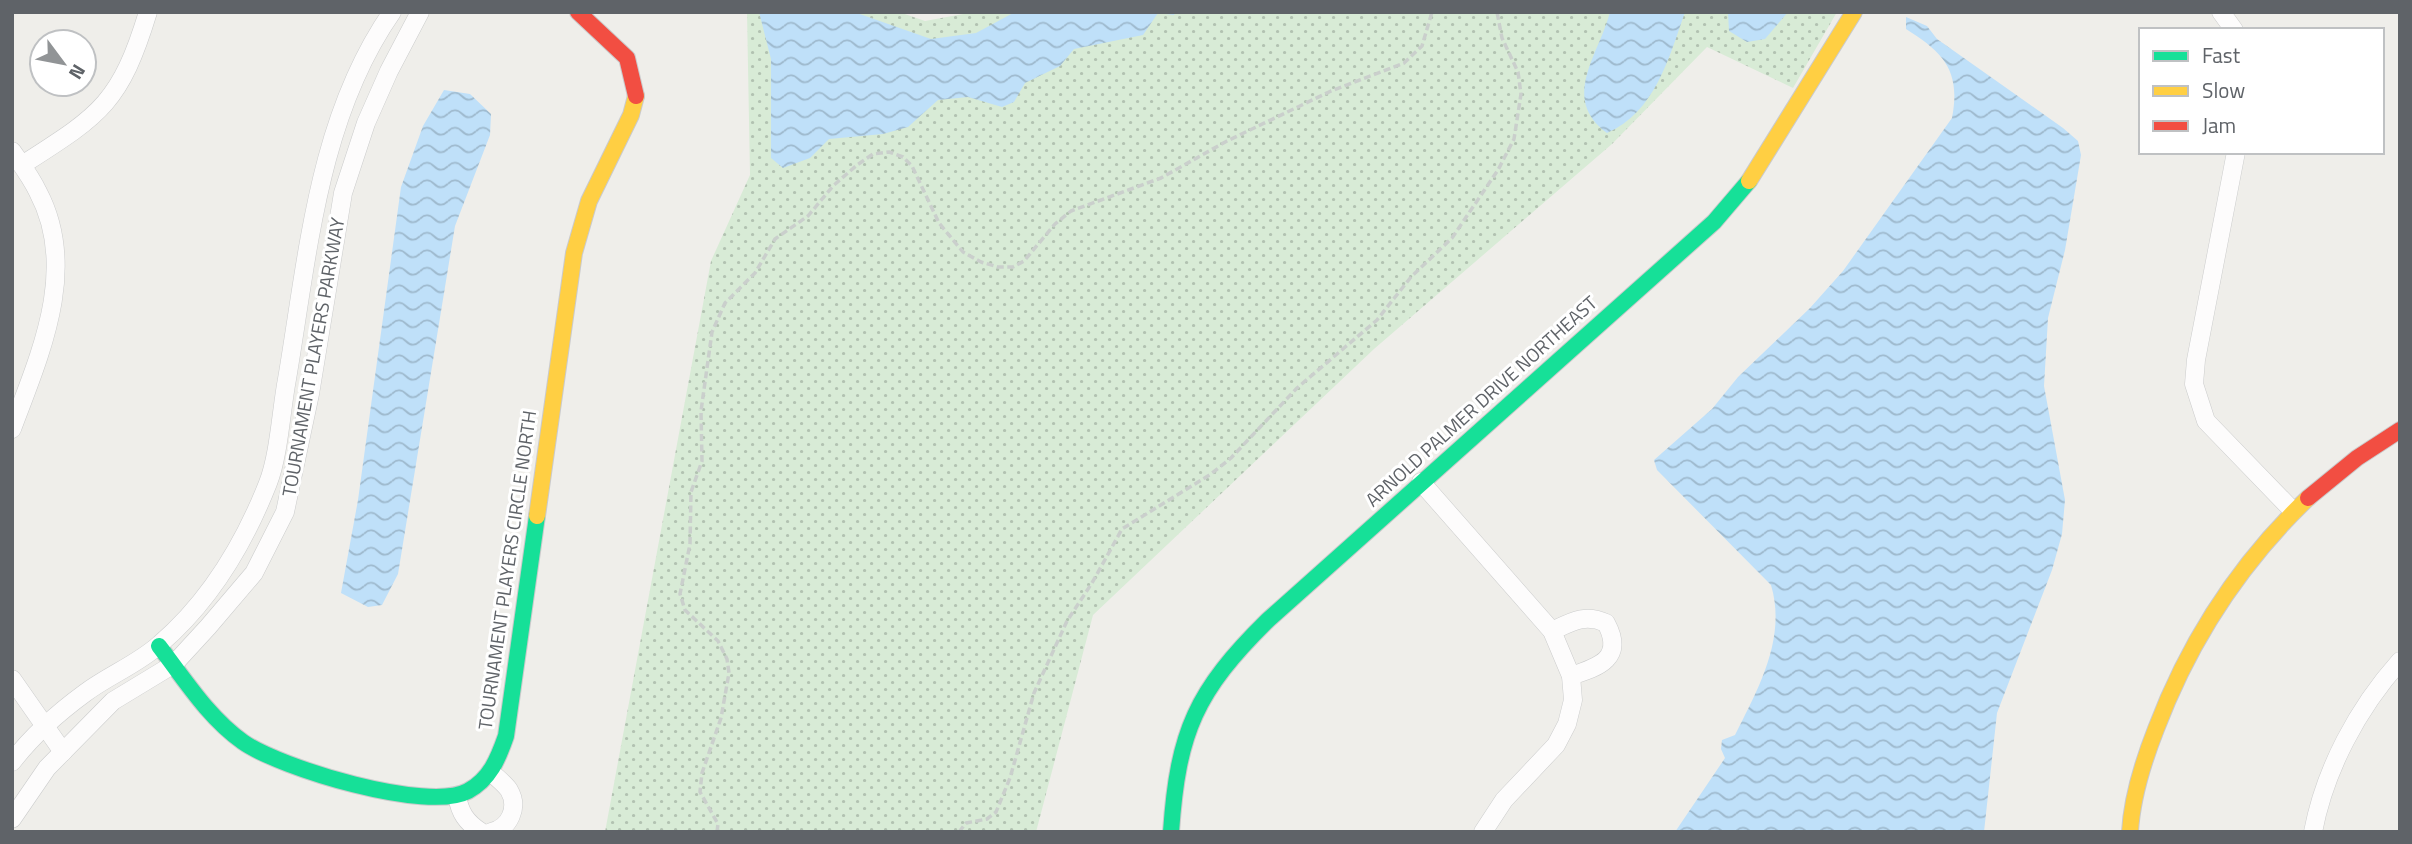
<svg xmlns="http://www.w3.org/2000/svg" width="2412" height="844" viewBox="0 0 2412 844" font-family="'Titillium Web',sans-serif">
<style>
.grass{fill:url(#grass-dots)}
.water{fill:url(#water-waves)}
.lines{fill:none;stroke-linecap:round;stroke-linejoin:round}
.street-casing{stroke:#cbcccc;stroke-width:19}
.fast-casing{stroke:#cacacb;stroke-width:18}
.slow-casing{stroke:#cacacb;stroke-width:18}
.jam-casing{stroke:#cacacb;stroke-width:18}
.path{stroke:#cacfcc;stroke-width:3.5;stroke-dasharray:7 3.5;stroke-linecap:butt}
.street{stroke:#fdfcfc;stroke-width:18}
.fast{stroke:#16e098;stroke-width:16}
.slow{stroke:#ffcf43;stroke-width:16}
.jam{stroke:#f24e42;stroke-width:16}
.labels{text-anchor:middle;stroke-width:6;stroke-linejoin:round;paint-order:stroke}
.street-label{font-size:19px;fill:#5f6368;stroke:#fff}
</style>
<defs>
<pattern id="grass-dots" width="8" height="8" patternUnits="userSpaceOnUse" patternTransform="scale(1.75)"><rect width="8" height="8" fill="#d8ebd6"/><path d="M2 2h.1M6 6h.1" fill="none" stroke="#b2c2b1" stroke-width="1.8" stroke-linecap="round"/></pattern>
<pattern id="water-waves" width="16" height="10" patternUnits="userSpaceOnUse" patternTransform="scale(1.75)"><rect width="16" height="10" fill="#bfe0f9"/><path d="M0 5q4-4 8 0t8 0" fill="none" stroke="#9eb9cd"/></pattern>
</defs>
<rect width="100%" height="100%" fill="#efeeea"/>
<!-- grass -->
<polygon class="grass" points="747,12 899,12 925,21 974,12 1837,12 1793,88 1707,47 1612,144 1374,349 1093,615 1036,832 605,832 711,261 750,175"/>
<!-- water -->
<g class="water">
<polygon points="759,12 854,12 931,39 976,33 1015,12 1175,12 1174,15 1158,13 1143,35 1074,49 1060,66 1025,83 1014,102 1002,107 968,97 938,100 908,127 883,134 829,139 810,158 783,168 771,158 771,59"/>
<path d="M1610,12h75c-16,46 -30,100 -78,121 -47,-35 -8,-78 3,-121z"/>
<polygon points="1728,12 1788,12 1765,39 1747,42 1729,31"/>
<path d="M1906,17l21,9 10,13 126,89 15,13 3,14 -16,95 -17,68 -4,68 21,114 -3,34 -10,36 -55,143 -13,119h-309l50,-74 -4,-9 1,-9 13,-5c23,-46 52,-97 36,-150l-114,-115 -3,-10 58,-51 26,-32 72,-69 33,-37 109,-153c9,-47 -8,-65 -46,-89z"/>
<polygon points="444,90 470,94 491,114 490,135 455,226 398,574 382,605 368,607 341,593 358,500 401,187 423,126"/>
</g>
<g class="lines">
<!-- street casing -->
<g class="street-casing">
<g id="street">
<polyline points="2221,12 2234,30"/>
<path d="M12,151c9,13 19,26 26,41 41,77 2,162 -26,237"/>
<polyline points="2236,152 2196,360 2194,384 2206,421 2293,511"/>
<path d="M22,165c78,-50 98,-61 126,-153"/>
<polyline points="1421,482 1552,631 1571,676 1573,700 1567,724 1556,745 1504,800 1483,832"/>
<path d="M1552,631c19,-9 33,-18 54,-8 19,35 -7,44 -35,53"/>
<polyline points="12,679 63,752"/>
<path d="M12,762c20,-26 47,-50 73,-69 24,-18 53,-29 75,-49 50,-43 84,-100 108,-161 11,-28 13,-72 19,-104 21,-124 31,-261 105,-367"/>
<path d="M457,796c3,17 9,26 24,36"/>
<polyline points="12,819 47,768 113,701 174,664 208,627 254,573 285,512 310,394 343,193 366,123 389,71 420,12"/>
<path d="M491,832c19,-4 28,-25 18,-42 -4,-6 -12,-12 -17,-17"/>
<path d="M2313,832c12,-63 45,-124 87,-171"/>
</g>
</g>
<!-- fast casing -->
<g class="fast-casing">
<g id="fast">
<path d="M159,646c26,34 49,71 84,96 37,26 185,71 225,49 22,-12 30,-32 38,-55l31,-220"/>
<path d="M1171,832c7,-101 25,-141 97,-212l446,-398 35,-41"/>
</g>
</g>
<!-- slow casing -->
<g class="slow-casing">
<g id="slow">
<polyline points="1749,181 1854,12"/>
<polyline points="537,516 574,253 589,201 631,115 636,96"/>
<path d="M2130,832c2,-36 13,-70 26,-103 34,-90 83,-165 152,-231"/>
</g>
</g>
<!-- jam casing -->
<g class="jam-casing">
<g id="jam">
<polyline points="578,12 627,58 636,96"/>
<polyline points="2308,498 2357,458 2400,430"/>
</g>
</g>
<!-- path -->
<g class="path">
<polyline points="717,832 718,824 700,792 702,773 721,718 729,673 727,659 718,641 685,610 680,594 690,544 691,492 702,461 701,411 712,332 725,303 755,273 775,239 808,216 833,186 857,165 873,154 889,152 903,157 912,166 939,223 963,252 981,262 998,267 1013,267 1024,261 1055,224 1071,211 1161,178 1227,141 1331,91 1404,63 1422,46 1432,12"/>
<polyline points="959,832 966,823 987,819 996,812 1010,778 1034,693 1067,621 1092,583 1122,529 1211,474 1231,458 1297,388 1377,320 1411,277 1452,238 1498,170 1514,139 1521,94 1518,72 1502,38 1497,12"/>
</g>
<!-- street -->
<use href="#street" class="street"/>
<!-- fast -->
<use href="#fast" class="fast"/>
<!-- slow -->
<use href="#slow" class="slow"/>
<!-- jam -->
<use href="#jam" class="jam"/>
</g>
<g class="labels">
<!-- street labels -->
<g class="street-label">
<text transform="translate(313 357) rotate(-80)" y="7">TOURNAMENT PLAYERS PARKWAY</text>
<text transform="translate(1481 401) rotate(-42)" y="7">ARNOLD PALMER DRIVE NORTHEAST</text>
<text transform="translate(507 570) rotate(-82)" y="7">TOURNAMENT PLAYERS CIRCLE NORTH</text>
</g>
</g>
<!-- border -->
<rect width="2412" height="844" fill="none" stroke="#5f6368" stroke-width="28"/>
<!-- legend -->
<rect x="2139" y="28" width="245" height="126" fill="#ffffff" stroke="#bfc1c3" stroke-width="2"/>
<rect x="2153" y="51" width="35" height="10" fill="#16e098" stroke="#bfc1c3" stroke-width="2"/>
<text x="2202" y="63" font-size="21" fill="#5f6368">Fast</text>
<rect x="2153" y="86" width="35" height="10" fill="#ffcf43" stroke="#bfc1c3" stroke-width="2"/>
<text x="2202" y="98" font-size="21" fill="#5f6368">Slow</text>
<rect x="2153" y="121" width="35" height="10" fill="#f24e42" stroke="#bfc1c3" stroke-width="2"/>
<text x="2202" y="133" font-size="21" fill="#5f6368">Jam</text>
<!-- north arrow -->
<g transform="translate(63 63) rotate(122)"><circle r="33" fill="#ffffff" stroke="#bfc1c3" stroke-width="2"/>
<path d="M0-5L12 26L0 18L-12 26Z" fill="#919496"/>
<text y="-10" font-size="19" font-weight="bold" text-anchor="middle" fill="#5f6368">N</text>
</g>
</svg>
